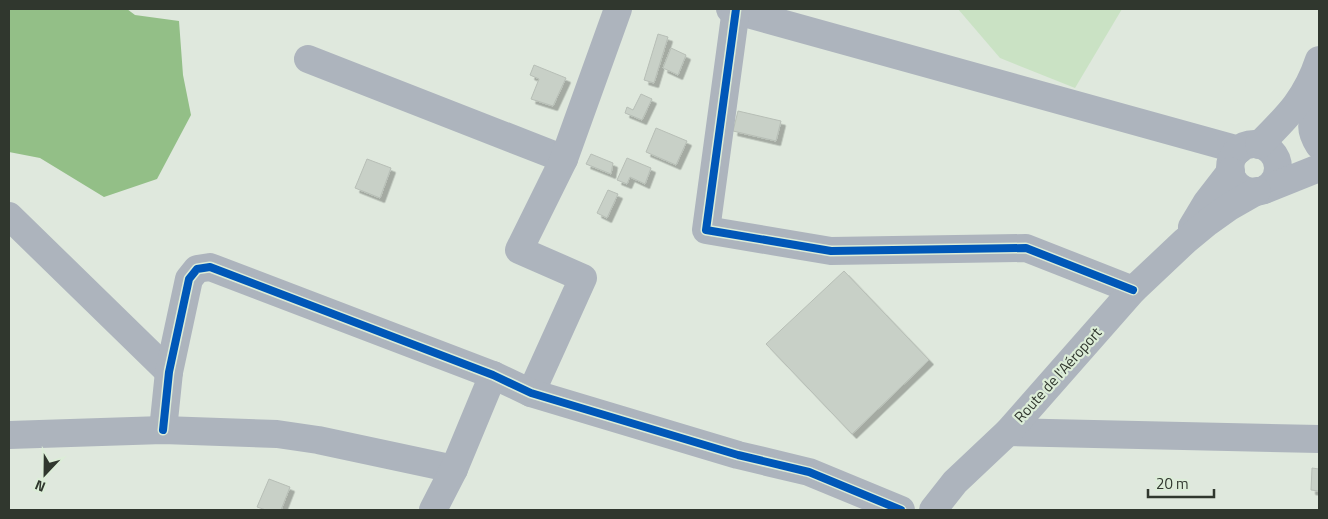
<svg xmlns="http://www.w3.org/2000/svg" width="1328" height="519" viewBox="0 0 1328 519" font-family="'Titillium Web',sans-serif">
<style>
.green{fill:#cae2c4}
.water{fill:#93bf87}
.building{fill:#c8d0c7;stroke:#b7beb6;filter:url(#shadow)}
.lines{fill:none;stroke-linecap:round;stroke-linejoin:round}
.minor{stroke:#adb4bd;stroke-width:28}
.cycleway-casing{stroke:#dcedd8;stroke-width:11}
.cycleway{stroke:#0057b8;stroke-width:8}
.labels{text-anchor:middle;stroke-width:4.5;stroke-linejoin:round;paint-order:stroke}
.street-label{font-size:15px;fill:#30372e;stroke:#dcedd8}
</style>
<defs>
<filter id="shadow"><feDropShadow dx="4.5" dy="4.5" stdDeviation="0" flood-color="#0004"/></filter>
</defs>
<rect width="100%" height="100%" fill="#dfe8dd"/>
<!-- green -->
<polygon class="green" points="958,9 1122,9 1075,88 1000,58"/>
<!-- water -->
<polygon class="water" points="9,9 127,9 135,15 179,21 183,75 191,115 157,179 104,197 40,158 9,152"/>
<!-- building -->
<g class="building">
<polygon points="658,34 668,37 654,83 644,80"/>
<polygon points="671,48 686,55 678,75 663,68"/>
<polygon points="534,65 566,78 553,106 531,99 539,79 530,75"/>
<polygon points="641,94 652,99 642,120 625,113 627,107 633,110"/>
<polygon points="738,111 781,121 776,141 733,131"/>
<polygon points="656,128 687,141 676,165 646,152"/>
<polygon points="591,154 613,163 611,174 586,164"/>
<polygon points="627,158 651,168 645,184 630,177 627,184 617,180"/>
<polygon points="367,159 391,168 380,198 355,188"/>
<polygon points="608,190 618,194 607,218 597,213"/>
<polygon points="844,271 929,360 852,434 766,344"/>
<polygon points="1312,468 1319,469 1319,491 1311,490"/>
<polygon points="269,479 290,487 281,510 266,510 257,507"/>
</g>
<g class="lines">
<!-- minor -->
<g class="minor">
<polyline points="730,9 1239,150"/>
<polyline points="736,9 706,230 831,251 1026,248 1133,290"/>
<polyline points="308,59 564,159"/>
<path d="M1319,107c-8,16 -10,22 0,38"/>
<circle cx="1254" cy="168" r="24"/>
<path d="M1259,145c29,-29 47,-46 60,-85"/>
<polyline points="1264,190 1319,168"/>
<polyline points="9,216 169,372"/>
<polyline points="1192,227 1207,202 1231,171"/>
<polyline points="531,393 583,278 519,250 564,159 618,9"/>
<polyline points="163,430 169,372 189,279 197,269 210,267 493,375 531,393 738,455 809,472 901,510"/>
<polyline points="1008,432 1319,439"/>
<polyline points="9,435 163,430 277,434 318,440 454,469"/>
<polyline points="433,510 454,469 493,375"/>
<polyline points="933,510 955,482 1008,432 1133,290 1185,241 1208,222 1229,207 1257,191"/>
</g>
<!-- cycleway casing -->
<g class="cycleway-casing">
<g id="cycleway">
<polyline points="736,9 706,230 831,251 1026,248 1133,290"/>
<polyline points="163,430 169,372 189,279 197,269 210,267 493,375 531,393 738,455 809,472 901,510"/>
</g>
</g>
<!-- cycleway -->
<use href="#cycleway" class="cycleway"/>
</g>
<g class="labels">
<!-- street labels -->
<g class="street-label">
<text transform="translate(1058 375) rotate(-48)" y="5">Route de l'Aéroport</text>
</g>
</g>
<!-- border -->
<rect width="1328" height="519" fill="none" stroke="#30372e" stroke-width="20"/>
<!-- north arrow -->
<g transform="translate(45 474) rotate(202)" stroke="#dcedd8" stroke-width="4" paint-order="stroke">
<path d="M0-4L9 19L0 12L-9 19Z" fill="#30372e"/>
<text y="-8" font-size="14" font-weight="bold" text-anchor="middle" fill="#30372e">N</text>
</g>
<!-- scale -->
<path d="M1148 489v8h66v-8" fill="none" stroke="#30372e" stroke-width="2.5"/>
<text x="1156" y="489" font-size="15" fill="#30372e" stroke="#dcedd8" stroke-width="4" paint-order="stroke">20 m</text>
</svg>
